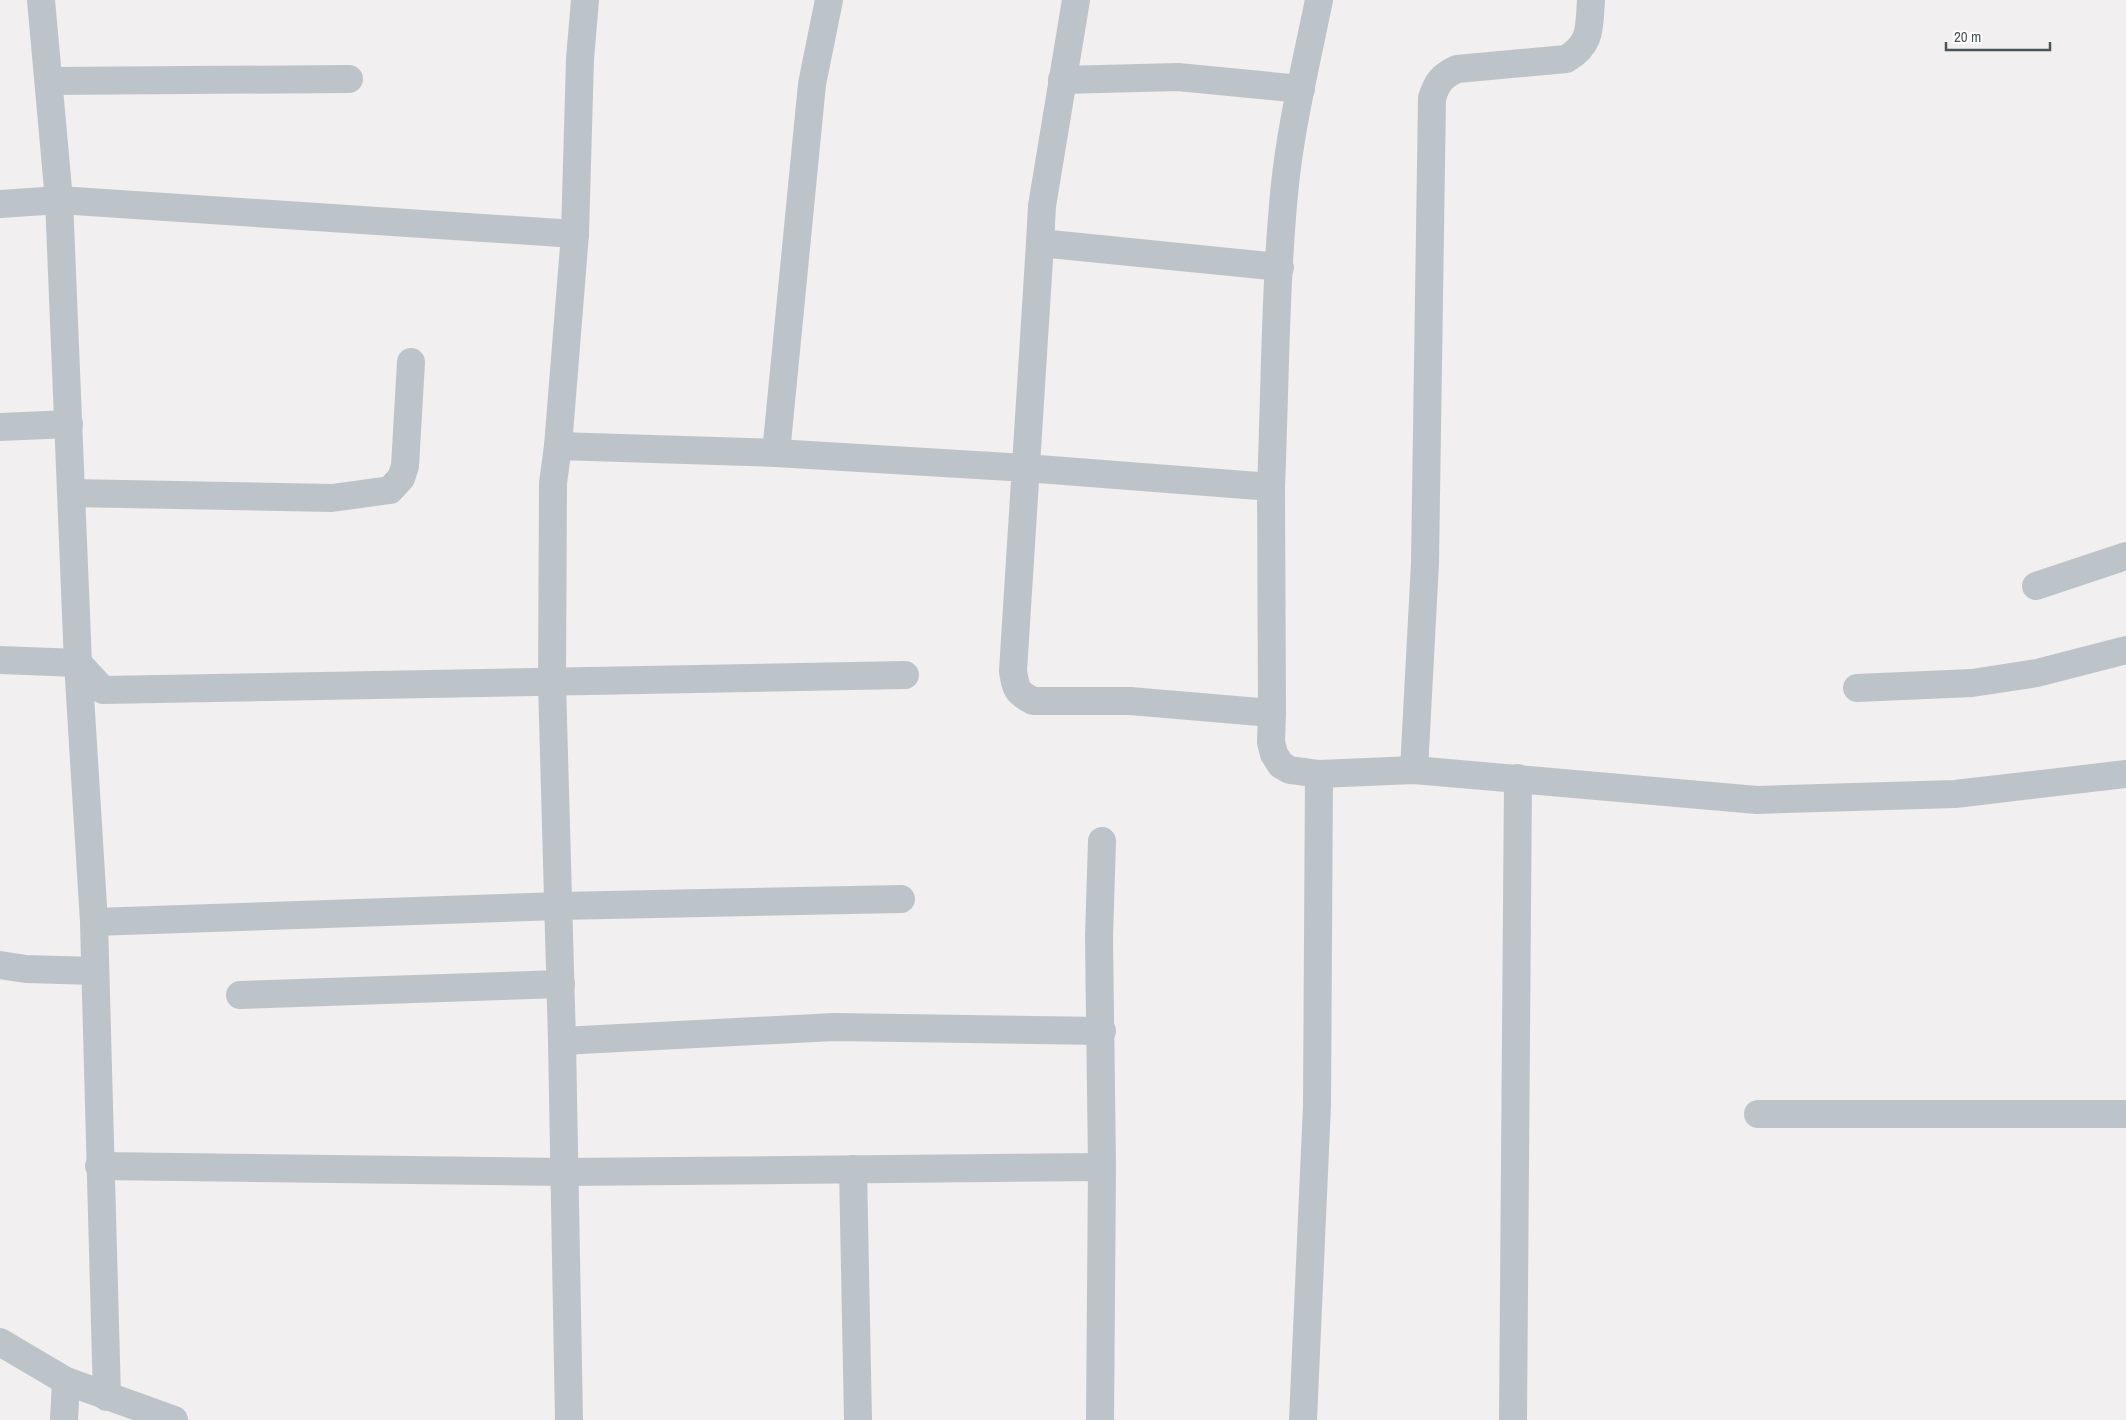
<svg xmlns="http://www.w3.org/2000/svg" width="2126" height="1420" viewBox="0 0 2126 1420" font-family="'Archivo Narrow',sans-serif">
<style>
.lines{fill:none;stroke-linecap:round;stroke-linejoin:round}
.minor{stroke:#bcc4ca;stroke-width:28}
.tertiary{stroke:#bcc4ca;stroke-width:28}
</style>
<rect width="100%" height="100%" fill="#f1efef"/>
<g class="lines">
<!-- minor -->
<g class="minor">
<polyline points="41,0 59,200 78,663 94,922 107,1397"/>
<polyline points="1062,80 1178,77 1301,89"/>
<polyline points="49,81 349,79"/>
<polyline points="0,204 59,200 575,234"/>
<polyline points="1040,243 1280,267"/>
<polyline points="0,427 69,424"/>
<path d="M558,446l218,7 250,15 245,19 1,226 -142,-12h-97c-17,-9 -17,-12 -20,-30l27,-428 2,-37 34,-206"/>
<polyline points="776,453 812,84 829,0"/>
<path d="M1271,487c4,-98 4,-196 13,-293 6,-65 22,-130 35,-194"/>
<polyline points="71,493 332,498 390,490 401,478 405,466 411,362"/>
<polyline points="2036,586 2126,556"/>
<polyline points="0,660 78,663 103,690 905,675"/>
<polyline points="1857,688 1972,683 2037,673 2126,650"/>
<polyline points="1272,713 1271,742 1274,754 1281,765 1290,770 1319,774 1414,770 1757,800 1955,794 2126,774"/>
<path d="M1414,770l11,-207 7,-465c5,-16 10,-22 25,-29l109,-10c26,-15 23,-32 25,-59"/>
<polyline points="94,922 559,906 901,899"/>
<polyline points="0,965 26,969 95,971"/>
<polyline points="240,995 561,984"/>
<polyline points="562,1041 834,1027 1102,1031"/>
<polyline points="1758,1114 2126,1114"/>
<polyline points="99,1166 563,1172 1102,1167"/>
<polyline points="853,1169 858,1420"/>
<polyline points="64,1420 66,1381"/>
<polyline points="569,1420 562,1041 552,683 553,483 558,446 575,234 580,59 585,0"/>
<polyline points="1100,1420 1102,1167 1099,937 1102,841"/>
<polyline points="1303,1420 1317,1105 1319,774"/>
<polyline points="1513,1420 1518,778"/>
</g>
<!-- tertiary -->
<polyline class="tertiary" points="0,1342 66,1381 174,1420"/>
</g>
<!-- scale -->
<path d="M1946 42v8h104v-8" fill="none" stroke="#49545a" stroke-width="2.5"/>
<text x="1954" y="42" font-size="15" fill="#49545a" stroke="#ffffff" stroke-width="4" paint-order="stroke">20 m</text>
</svg>
